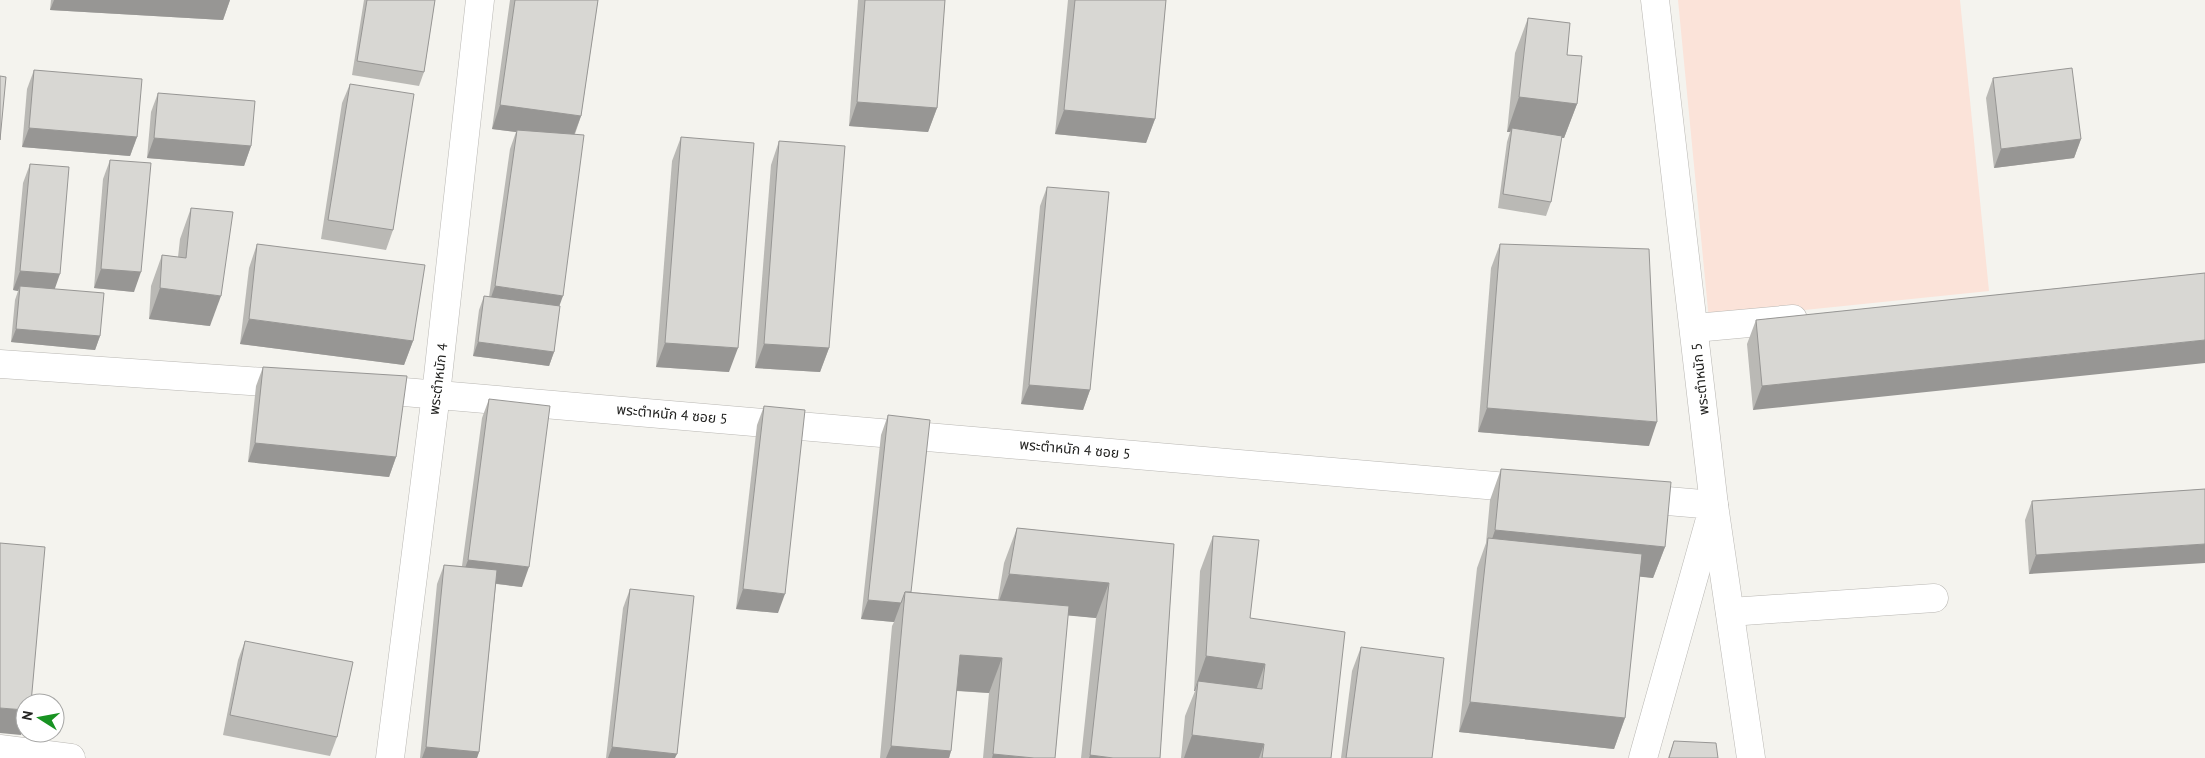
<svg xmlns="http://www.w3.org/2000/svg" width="2205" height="758" viewBox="0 0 2205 758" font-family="'PT Sans','Noto Sans Thai',sans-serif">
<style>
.commercial{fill:#fbe3d9}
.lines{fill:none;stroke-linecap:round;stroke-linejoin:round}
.minor-casing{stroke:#b9b7b3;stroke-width:29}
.minor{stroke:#fff;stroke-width:28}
.wall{fill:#bab9b5}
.shaded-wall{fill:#979694}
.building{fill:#d8d7d3;stroke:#979694}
.labels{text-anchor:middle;stroke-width:4;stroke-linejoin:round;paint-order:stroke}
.street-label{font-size:14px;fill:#222220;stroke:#fff}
</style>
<rect width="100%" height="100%" fill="#f4f3ee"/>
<!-- commercial -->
<polygon class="commercial" points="1678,0 1960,0 1989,291 1709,320"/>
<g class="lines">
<!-- minor casing -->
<g class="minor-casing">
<g id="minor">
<polyline points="1655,0 1714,505 1751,758"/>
<polyline points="1695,328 1793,319"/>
<polyline points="0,364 293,384"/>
<polyline points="369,389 1531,489"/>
<polyline points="1632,498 1714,505 1643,758"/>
<polyline points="1730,612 1934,598"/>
<polyline points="0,749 71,758"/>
<polyline points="390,758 436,394 480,0"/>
</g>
</g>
<!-- minor -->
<use href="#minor" class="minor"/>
</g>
<!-- wall -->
<g class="wall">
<polygon points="51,0 230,0 223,20 50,10"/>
<polygon points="364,0 435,0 424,72 419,86 352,75"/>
<polygon points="510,0 598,0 581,116 575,134 559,306 554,352 549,366 473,356 479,310 484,296 489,297 510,149 516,132 492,129"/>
<polygon points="858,0 945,0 937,108 928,132 849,126"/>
<polygon points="1068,0 1166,0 1155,119 1146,143 1055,134"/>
<polygon points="1528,18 1567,55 1577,104 1564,138 1561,138 1551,202 1546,216 1498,208 1507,142 1510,132 1507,132 1515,53"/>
<polygon points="34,70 137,137 130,156 22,147 27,89"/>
<polygon points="1993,78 2081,139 2074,158 1994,168 1986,98"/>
<polygon points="350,84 393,230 386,250 321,239 342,103"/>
<polygon points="158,93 251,146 244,166 147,158 151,112"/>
<polygon points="681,137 729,372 656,367 672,161"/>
<polygon points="779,141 829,348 820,372 755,368 771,165"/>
<polygon points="110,160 134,292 94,288 103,179"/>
<polygon points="30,164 55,289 100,336 95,350 11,342 15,300 18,291 13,290 23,183"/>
<polygon points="1047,187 1090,390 1083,410 1021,404 1040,206"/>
<polygon points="191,208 210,326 149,319 151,286 162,255 178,257 180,239"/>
<polygon points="257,244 413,341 404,365 240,344 249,268"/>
<polygon points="1500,244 1649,446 1478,432 1491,268"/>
<polygon points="2205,273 1753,410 1747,344 1756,320"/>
<polygon points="263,367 396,457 389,477 248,462 256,386"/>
<polygon points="489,399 522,587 496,584 479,752 477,758 420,758 437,584 444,565 462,566 482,418"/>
<polygon points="764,406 778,613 736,609 757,425"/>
<polygon points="888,415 911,592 998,600 1004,563 1017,528 1174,544 1160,758 1081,758 1096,618 1068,615 1055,758 983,758 989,693 956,691 951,751 949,758 880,758 892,626 894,622 861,619 881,435"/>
<polygon points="1501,469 1665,547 1653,578 1639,576 1625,718 1614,749 1459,732 1477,568 1486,543 1490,500"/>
<polygon points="2205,489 2029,574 2025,520 2032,501"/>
<polygon points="1213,536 1250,618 1331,758 1181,758 1185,716 1195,691 1194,691 1200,571"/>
<polygon points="630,589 675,758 606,758 623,608"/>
<polygon points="245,641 337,737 330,756 223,735 238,660"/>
<polygon points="1361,647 1432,758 1341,758 1352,671"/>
<polygon points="1674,741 1718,758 1668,758"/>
</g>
<!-- shaded-wall -->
<g class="shaded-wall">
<polygon points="54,0 230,0 223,20 50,10"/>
<polygon points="1519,97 1577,104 1564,138 1511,132 1512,128 1510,132 1507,132"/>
<polygon points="857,102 937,108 928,132 849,126"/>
<polygon points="500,105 581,116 572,140 517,130 516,132 492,129"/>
<polygon points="1064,110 1155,119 1146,143 1055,134"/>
<polygon points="29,128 137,137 130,156 22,147"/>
<polygon points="154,138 251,146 244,166 147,158"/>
<polygon points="2081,139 2074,158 1994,168 2001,149"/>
<polygon points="101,269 141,272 134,292 94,288"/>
<polygon points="20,271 60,274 53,294 20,286 18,291 13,290"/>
<polygon points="495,286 563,296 556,315 488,306"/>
<polygon points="160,288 221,296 210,326 149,319"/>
<polygon points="249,319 413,341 404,365 240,344"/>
<polygon points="16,329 100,336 95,350 11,342"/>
<polygon points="2205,340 2205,363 1753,410 1762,386"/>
<polygon points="478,342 554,352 549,366 473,356"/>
<polygon points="665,343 738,348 729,372 656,367"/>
<polygon points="764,344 829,348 820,372 755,368"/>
<polygon points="1029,385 1090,390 1083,410 1021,404"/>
<polygon points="1487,408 1657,422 1649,446 1478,432"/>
<polygon points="255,443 396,457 389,477 248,462"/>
<polygon points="1495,530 1665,547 1653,578 1485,561 1486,557"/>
<polygon points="2205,544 2205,563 2029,574 2036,555"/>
<polygon points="468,560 529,567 522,587 461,579"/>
<polygon points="1009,574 1109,583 1096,618 996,609"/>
<polygon points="743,589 785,594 778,613 736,609"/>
<polygon points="868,600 901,603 894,622 861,619"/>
<polygon points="960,655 1002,658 989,693 947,690"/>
<polygon points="1206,656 1265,664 1253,699 1198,681 1195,691 1194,691"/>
<polygon points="1470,702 1625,718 1614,749 1459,732"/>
<polygon points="0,708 25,710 25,725 21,735 0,733"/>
<polygon points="1192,735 1264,744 1259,758 1184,758"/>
<polygon points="891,746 951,751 949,758 886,758"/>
<polygon points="426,747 479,752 477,758 422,758"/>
<polygon points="612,747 677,754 675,758 608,758"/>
<polygon points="993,754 1034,758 992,758"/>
<polygon points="1090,755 1113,758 1089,758"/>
</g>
<!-- building -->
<g class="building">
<polygon points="367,0 435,0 424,72 357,61"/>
<polygon points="515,0 598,0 581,116 500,105"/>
<polygon points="865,0 945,0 937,108 857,102"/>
<polygon points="1075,0 1166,0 1155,119 1064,110"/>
<polygon points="1528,18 1570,23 1567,55 1582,56 1577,104 1519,97"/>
<polygon points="2072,68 2081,139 2001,149 1993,78"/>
<polygon points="34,70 142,79 137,137 29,128"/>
<polygon points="0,76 6,77 0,140"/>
<polygon points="350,84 414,94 393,230 328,220"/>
<polygon points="158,93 255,101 251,146 154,138"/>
<polygon points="1512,128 1562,136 1551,202 1503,194"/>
<polygon points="517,130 584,135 563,296 495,286"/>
<polygon points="681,137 754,143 738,348 665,343"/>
<polygon points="779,141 845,146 829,348 764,344"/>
<polygon points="110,160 151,163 141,272 101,269"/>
<polygon points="30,164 69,167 60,274 20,271"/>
<polygon points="1047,187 1109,192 1090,390 1029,385"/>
<polygon points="191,208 233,212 221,296 160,288 162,255 186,258"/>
<polygon points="257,244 425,265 413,341 249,319"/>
<polygon points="1500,244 1649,249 1657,422 1487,408"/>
<polygon points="2205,273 2205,340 1762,386 1756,320"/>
<polygon points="20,286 104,293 100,336 16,329"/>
<polygon points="484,296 560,306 554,352 478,342"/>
<polygon points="263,367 407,376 396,457 255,443"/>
<polygon points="489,399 550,406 529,567 468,560"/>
<polygon points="764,406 805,410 785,594 743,589"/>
<polygon points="888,415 930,420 911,592 905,592 901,603 868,600"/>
<polygon points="1501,469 1671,482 1665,547 1495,530"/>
<polygon points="2205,489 2205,544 2036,555 2032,501"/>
<polygon points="1017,528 1174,544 1160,758 1113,758 1090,755 1109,583 1009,574"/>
<polygon points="1213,536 1259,540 1250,618 1345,632 1331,758 1262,758 1264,744 1192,735 1198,681 1262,689 1265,664 1206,656"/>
<polygon points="1488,538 1642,554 1625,718 1470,702"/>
<polygon points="0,543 45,547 31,703 25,703 25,710 0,708"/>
<polygon points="444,565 497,570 479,752 426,747"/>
<polygon points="630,589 694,596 677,754 612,747"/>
<polygon points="905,592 1069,606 1055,758 1034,758 993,754 1002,658 960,655 951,751 891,746"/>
<polygon points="245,641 353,662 337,737 230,715"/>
<polygon points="1361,647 1444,658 1432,758 1346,758"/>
<polygon points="1674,741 1716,743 1718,758 1669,758"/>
</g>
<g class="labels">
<!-- street labels -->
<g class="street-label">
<text transform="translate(438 379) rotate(-83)" y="5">พระตำหนัก 4</text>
<text transform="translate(1700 379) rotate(-96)" y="5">พระตำหนัก 5</text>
<text transform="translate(672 414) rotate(5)" y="5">พระตำหนัก 4 ซอย 5</text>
<text transform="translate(1075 449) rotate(5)" y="5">พระตำหนัก 4 ซอย 5</text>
</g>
</g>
<!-- north arrow -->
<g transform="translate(40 718) rotate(281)"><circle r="24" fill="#ffffff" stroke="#a7a7a6"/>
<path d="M0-4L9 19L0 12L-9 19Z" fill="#189322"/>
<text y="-8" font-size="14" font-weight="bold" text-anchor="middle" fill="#222220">N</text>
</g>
</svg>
